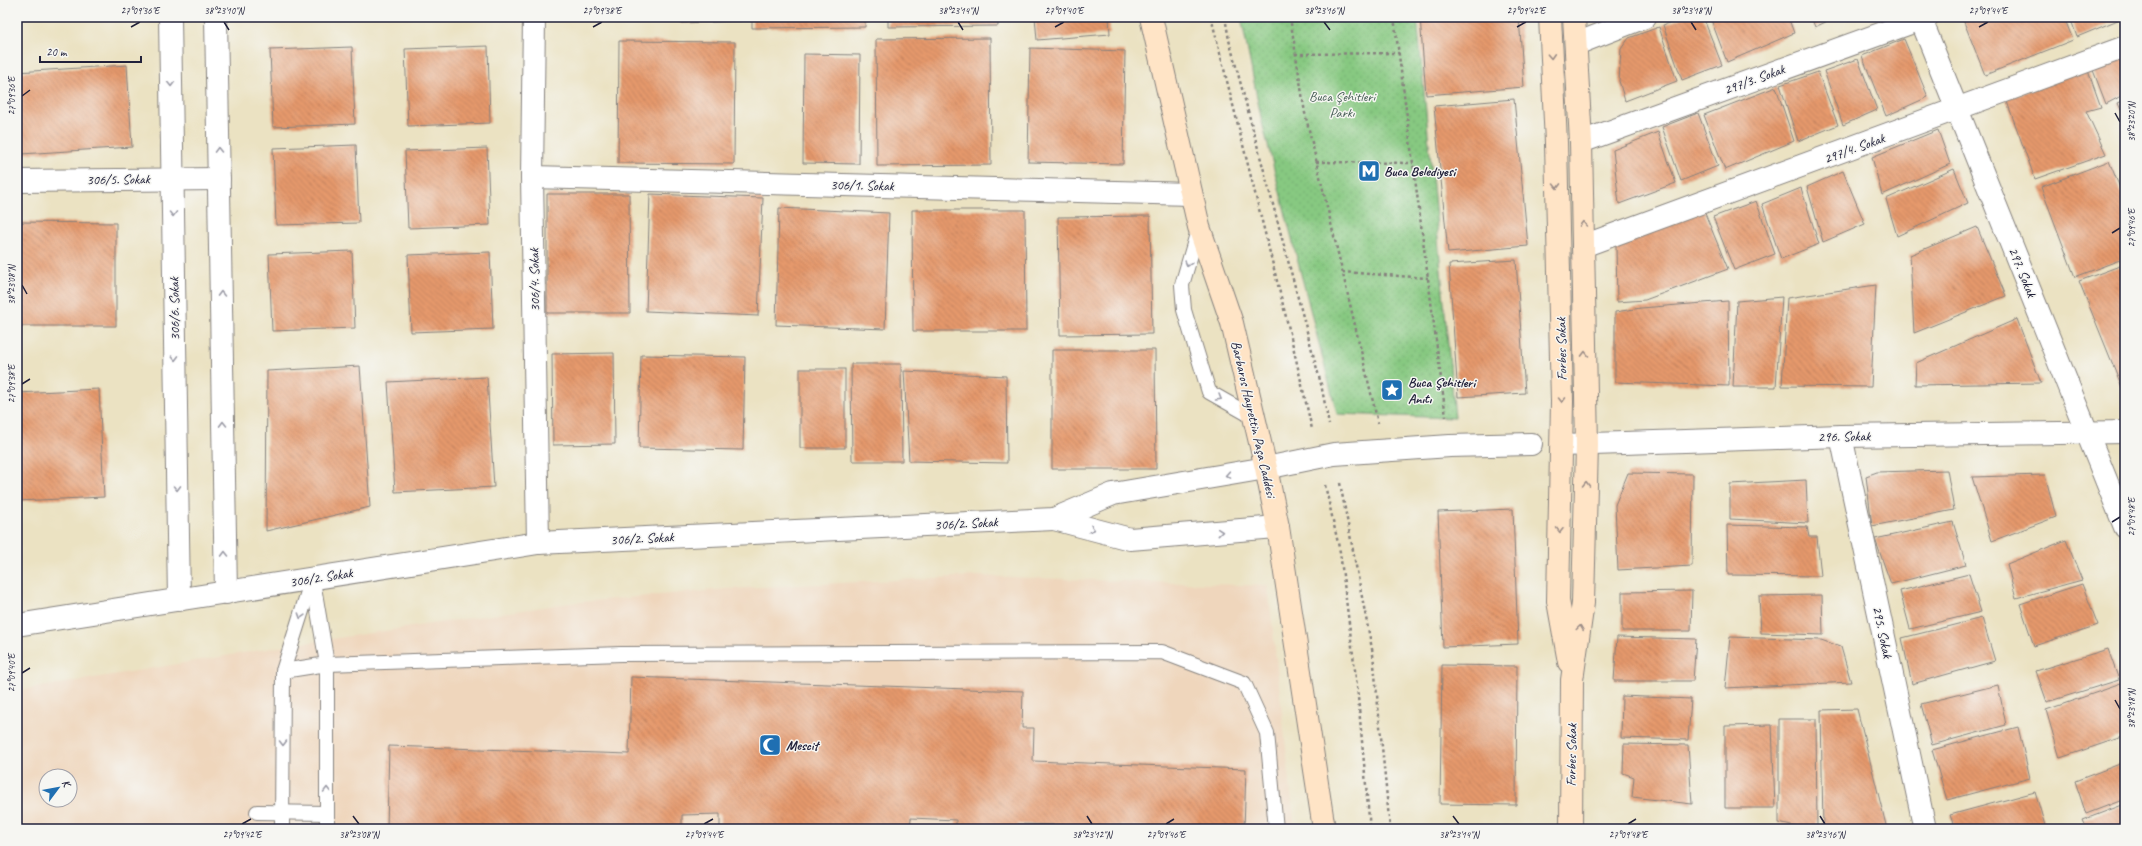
<svg xmlns="http://www.w3.org/2000/svg" width="2142" height="846" viewBox="0 0 2142 846" font-family="Caveat,sans-serif">
<style>
.built{fill:#efd6bc;fill-rule:evenodd}
.park{fill:url(#park-dots);stroke:#54765e}
.building{fill:url(#building-back-hatch)}
.lines{fill:none;stroke-linecap:round;stroke-linejoin:round}
.service-casing{stroke:#86827e;stroke-width:16}
.minor-casing{stroke:#86827e;stroke-width:24}
.tertiary-casing{stroke:#86827e;stroke-width:24}
.secondary-casing{stroke:#86827e;stroke-width:24}
.path{stroke:#86827e;stroke-width:2.5;stroke-dasharray:3 3;stroke-linecap:butt}
.service{stroke:#fff;stroke-width:14}
.minor{stroke:#fff;stroke-width:22}
.tertiary{stroke:#fff;stroke-width:22}
.secondary{stroke:#ffe4c6;stroke-width:22}
.oneway{stroke:#9c8d87}
.oneway2{stroke:#9c9ca7}
.ticks{fill:none;stroke:#22223b;stroke-width:1.5}
.labels{text-anchor:middle;stroke-width:3;stroke-linejoin:round;paint-order:stroke}
.street-label{font-size:14px;fill:#22223b;stroke:#f6f6f2}
.park-label{font-size:14px;fill:#455c54;stroke:#f6f6f2}
.poi-label{font-size:14px;font-weight:bold;fill:#22223b;stroke:#f6f6f2;text-anchor:start}
.neatline{fill:none;stroke:#22223b;stroke-width:1.5}
.ticks-label{font-size:10px;text-anchor:middle;fill:#22223b}
</style>
<defs>
<pattern id="park-dots" width="8" height="8" patternUnits="userSpaceOnUse"><rect width="8" height="8" fill="#87c981"/><path d="M2 2h.1M6 6h.1" fill="none" stroke="#74ac70" stroke-width="1.8" stroke-linecap="round"/></pattern>
<pattern id="building-back-hatch" width="6" height="6" patternUnits="userSpaceOnUse"><rect width="6" height="6" fill="#e5996c"/><path d="M-1 5l2 2M0 0l6 6M5-1l2 2" fill="none" stroke="#b97c5a"/></pattern>
</defs>
<rect width="100%" height="100%" fill="#f6f6f2"/>
<filter id="ink" filterUnits="userSpaceOnUse"><feTurbulence type="fractalNoise" baseFrequency=".025" numOctaves="2"/><feDisplacementMap in="SourceGraphic" scale="8" xChannelSelector="R" yChannelSelector="G"/><feConvolveMatrix kernelMatrix="1 2 1 2 8 2 1 2 1" color-interpolation-filters="sRGB"/></filter>
<filter id="wash" filterUnits="userSpaceOnUse"><feTurbulence type="fractalNoise" baseFrequency=".012" numOctaves="4" result="noise"/><feDisplacementMap in="SourceGraphic" scale="16" xChannelSelector="R" yChannelSelector="G"/><feGaussianBlur stdDeviation="0.9" result="paint"/><feColorMatrix in="noise" values="0 0 0 0 0 0 0 0 0 0 0 0 0 0 0 0 0 1.4 0 .05"/><feComposite in="paint" operator="in"/></filter>
<g filter="url(#wash)">
<rect width="100%" height="100%" fill="#ebe2c2"/>
<!-- built -->
<path class="built" d="M974,576l294,10 27,243h-1278v-138l274,-46 279,-42 156,-14zM46,776h24v24h-24z"/>
<!-- park -->
<polygon class="park" points="1241,17 1417,17 1455,418 1337,414 1262,122"/>
<g id="blocks">
<!-- building -->
<g class="building">
<polygon points="680,17 741,17 741,21 680,23"/>
<polygon points="752,17 865,17 865,27 752,28"/>
<polygon points="888,17 998,17 998,26 888,27"/>
<polygon points="1035,17 1109,17 1110,34 1037,40"/>
<polygon points="1420,17 1519,17 1524,87 1426,95"/>
<polygon points="1684,17 1703,17 1722,65 1682,80 1663,25"/>
<polygon points="1710,17 1788,17 1794,33 1727,62"/>
<polygon points="1811,17 1836,17 1815,27"/>
<polygon points="1962,17 2064,17 2073,40 1985,75"/>
<polygon points="2070,17 2125,17 2077,37"/>
<polygon points="1659,27 1677,81 1625,101 1619,81 1621,49 1629,38"/>
<polygon points="990,38 991,165 877,166 876,39"/>
<polygon points="1904,39 1928,97 1886,116 1862,56"/>
<polygon points="619,41 735,42 734,164 618,163"/>
<polygon points="488,46 490,123 408,126 405,49"/>
<polygon points="352,47 355,124 273,127 270,50"/>
<polygon points="1030,48 1125,51 1123,164 1028,162"/>
<polygon points="2125,53 2125,94 2106,104 2091,65"/>
<polygon points="804,54 860,55 859,164 803,163"/>
<polygon points="1858,59 1877,110 1843,125 1824,71"/>
<polygon points="127,65 132,147 21,154 17,72"/>
<polygon points="2087,68 2101,107 2086,111 2106,154 2035,179 2006,99"/>
<polygon points="1818,72 1838,125 1798,141 1780,85"/>
<polygon points="1776,87 1794,141 1725,170 1704,115"/>
<polygon points="1514,99 1528,246 1448,253 1434,106"/>
<polygon points="2125,100 2125,119 2118,103"/>
<polygon points="1698,113 1718,166 1681,181 1662,127"/>
<polygon points="1938,130 1950,164 1882,195 1872,157"/>
<polygon points="1658,132 1676,183 1619,204 1613,150"/>
<polygon points="356,145 359,223 276,225 273,148"/>
<polygon points="487,148 490,225 408,228 405,151"/>
<polygon points="2109,161 2125,200 2125,258 2075,277 2041,187"/>
<polygon points="1954,169 1968,203 1897,236 1886,199"/>
<polygon points="1843,171 1865,224 1823,242 1807,187"/>
<polygon points="1801,188 1819,244 1781,259 1762,204"/>
<polygon points="547,194 629,194 630,313 547,313"/>
<polygon points="650,194 763,198 758,316 646,311"/>
<polygon points="1756,201 1775,254 1734,270 1713,217"/>
<polygon points="779,208 889,213 885,329 776,325"/>
<polygon points="912,210 1025,210 1026,331 913,331"/>
<polygon points="1704,211 1728,269 1645,300 1617,302 1616,244"/>
<polygon points="1150,216 1152,334 1060,335 1058,217"/>
<polygon points="17,222 116,223 116,326 17,326"/>
<polygon points="1977,227 2006,296 1914,333 1910,255"/>
<polygon points="352,251 355,328 272,331 269,254"/>
<polygon points="490,252 493,329 411,332 408,255"/>
<polygon points="1516,260 1525,393 1458,397 1449,264"/>
<polygon points="2125,264 2125,386 2122,387 2079,281"/>
<polygon points="1876,285 1871,387 1782,386 1787,298"/>
<polygon points="1782,297 1776,387 1733,387 1737,301"/>
<polygon points="1728,301 1729,386 1615,382 1615,312 1641,308"/>
<polygon points="2017,319 2041,383 1915,385 1916,363"/>
<polygon points="1052,350 1155,350 1156,469 1052,469"/>
<polygon points="614,353 615,444 553,445 552,354"/>
<polygon points="641,355 745,357 743,450 639,448"/>
<polygon points="851,364 901,364 902,461 852,461"/>
<polygon points="360,366 370,507 266,531 267,371"/>
<rect x="800" y="369" width="45" height="79"/>
<polygon points="904,371 1006,376 1007,463 909,461"/>
<polygon points="487,377 494,487 395,492 388,382"/>
<polygon points="99,389 104,497 17,501 17,393"/>
<polygon points="1947,470 1954,510 1872,526 1866,476 1877,472"/>
<polygon points="1628,473 1693,474 1692,566 1618,570 1615,505"/>
<polygon points="2045,475 2056,517 1992,541 1972,477"/>
<polygon points="1806,480 1808,523 1730,519 1730,484"/>
<polygon points="1513,509 1518,644 1443,647 1438,512"/>
<polygon points="1953,522 1966,565 1891,584 1875,539"/>
<polygon points="1727,525 1807,527 1809,537 1817,537 1821,576 1728,575"/>
<polygon points="2066,540 2082,580 2016,598 2007,564"/>
<polygon points="1969,574 1981,612 1910,629 1900,591"/>
<polygon points="2082,584 2098,625 2034,646 2020,604"/>
<polygon points="1692,591 1691,631 1622,631 1622,592"/>
<polygon points="1822,595 1823,635 1761,633 1759,596"/>
<polygon points="1982,618 1995,661 1912,684 1902,638"/>
<polygon points="1617,637 1696,639 1693,681 1614,681"/>
<polygon points="1730,637 1821,640 1841,647 1851,682 1725,688"/>
<polygon points="2108,649 2119,680 2047,702 2036,671"/>
<polygon points="1442,665 1517,666 1516,805 1440,804"/>
<polygon points="631,677 1023,691 1022,728 1034,728 1033,761 1246,769 1244,829 1147,829 1147,827 1018,824 1018,829 956,829 956,820 911,818 910,829 720,829 720,814 682,815 682,829 387,829 389,746 629,754"/>
<polygon points="2121,684 2125,695 2125,736 2060,758 2046,710"/>
<polygon points="1998,685 2006,725 1932,745 1921,704"/>
<polygon points="1622,696 1691,699 1688,740 1621,738"/>
<polygon points="1857,709 1886,825 1883,829 1823,829 1821,710"/>
<polygon points="1779,719 1816,719 1817,829 1803,829 1779,823"/>
<polygon points="1772,725 1775,808 1725,808 1725,726"/>
<polygon points="2018,727 2030,778 1947,800 1932,750"/>
<polygon points="1624,744 1688,745 1692,804 1632,797 1634,777 1623,773"/>
<polygon points="2125,762 2125,799 2086,814 2075,781"/>
<polygon points="2035,792 2046,829 1955,829 1950,815"/>
<polygon points="2125,804 2125,829 2087,829 2083,820"/>
</g>
</g>
</g>
<g filter="url(#ink)">
<use href="#blocks" fill-opacity="0" stroke="#86827e" stroke-width="1"/>
<g class="lines">
<!-- service casing -->
<g class="service-casing">
<g id="service">
<polyline points="1199,227 1182,285 1184,310 1209,392 1255,418"/>
<polyline points="313,581 327,664 327,829"/>
<polyline points="283,671 327,664 621,654 1162,652 1244,683 1267,733 1276,829"/>
<polyline points="257,812 327,813"/>
<polyline points="282,829 283,671 312,579"/>
</g>
</g>
<!-- minor casing -->
<g class="minor-casing">
<g id="minor">
<polyline points="170,17 179,600"/>
<polyline points="216,17 226,593"/>
<polyline points="534,17 532,177 538,543"/>
<polyline points="1920,17 2125,527"/>
<polyline points="1576,44 1645,17"/>
<polyline points="1581,142 1927,17"/>
<polyline points="532,177 1191,194"/>
<polyline points="17,181 219,179"/>
<polyline points="1583,246 2125,47"/>
<polyline points="1841,436 1925,829"/>
<polyline points="1266,468 1334,454 1450,446 1531,444"/>
</g>
</g>
<!-- tertiary casing -->
<g class="tertiary-casing">
<g id="tertiary">
<polyline points="1562,445 1841,436 2125,432"/>
<polyline points="1054,519 1130,539 1278,527"/>
<polyline points="17,625 538,543 1054,519 1113,494 1266,468"/>
</g>
</g>
<!-- secondary casing -->
<g class="secondary-casing">
<g id="secondary">
<polyline points="1151,17 1199,227 1232,323 1266,468 1278,527 1324,829"/>
<polyline points="1550,17 1556,143 1562,402 1558,601 1569,662"/>
<polyline points="1571,829 1572,680 1583,603 1587,445 1581,142 1574,17"/>
</g>
</g>
<!-- path -->
<g class="path">
<polyline points="1211,17 1290,333 1312,429"/>
<polyline points="1225,17 1229,40 1321,384 1329,425"/>
<polyline points="1290,17 1305,113 1378,423"/>
<polyline points="1394,17 1446,417"/>
<polyline points="1295,54 1399,53"/>
<polyline points="1316,162 1413,163"/>
<polyline points="1342,272 1428,278"/>
<polyline points="1340,483 1373,654 1390,829"/>
<polyline points="1325,485 1340,552 1357,686 1370,829"/>
</g>
<!-- service -->
<use href="#service" class="service"/>
<!-- minor -->
<use href="#minor" class="minor"/>
<!-- tertiary -->
<use href="#tertiary" class="tertiary"/>
<!-- secondary -->
<use href="#secondary" class="secondary"/>
</g>
<!-- one-way arrows -->
<defs><path id="oneway-chevron" d="M-2-3.5L2.5 0L-2 3.5" fill="none" stroke-width="1.6" stroke-linecap="round" stroke-linejoin="round"/></defs>
<g class="oneway">
<use href="#oneway-chevron" transform="translate(1551 56) rotate(87)"/>
<use href="#oneway-chevron" transform="translate(1557 186) rotate(89)"/>
<use href="#oneway-chevron" transform="translate(1583 224) rotate(-91)"/>
<use href="#oneway-chevron" transform="translate(1585 354) rotate(-91)"/>
<use href="#oneway-chevron" transform="translate(1562 400) rotate(89)"/>
<use href="#oneway-chevron" transform="translate(1586 484) rotate(-89)"/>
<use href="#oneway-chevron" transform="translate(1560 530) rotate(91)"/>
<use href="#oneway-chevron" transform="translate(1580 628) rotate(-82)"/>
</g>
<g class="oneway2">
<use href="#oneway-chevron" transform="translate(171 84) rotate(89)"/>
<use href="#oneway-chevron" transform="translate(218 150) rotate(-91)"/>
<use href="#oneway-chevron" transform="translate(173 214) rotate(89)"/>
<use href="#oneway-chevron" transform="translate(1188 264) rotate(106)"/>
<use href="#oneway-chevron" transform="translate(221 294) rotate(-91)"/>
<use href="#oneway-chevron" transform="translate(175 358) rotate(89)"/>
<use href="#oneway-chevron" transform="translate(1219 398) rotate(30)"/>
<use href="#oneway-chevron" transform="translate(223 424) rotate(-91)"/>
<use href="#oneway-chevron" transform="translate(1228 475) rotate(170)"/>
<use href="#oneway-chevron" transform="translate(177 488) rotate(89)"/>
<use href="#oneway-chevron" transform="translate(1092 529) rotate(15)"/>
<use href="#oneway-chevron" transform="translate(1220 532) rotate(-5)"/>
<use href="#oneway-chevron" transform="translate(225 554) rotate(-91)"/>
<use href="#oneway-chevron" transform="translate(301 616) rotate(108)"/>
<use href="#oneway-chevron" transform="translate(283 743) rotate(90)"/>
<use href="#oneway-chevron" transform="translate(327 790) rotate(-90)"/>
</g>
</g>
<!-- ticks -->
<path class="ticks" d="M224,22l5,8M958,22l5,8M1324,22l6,8M1691,22l5,8M131,27l9,-5M593,27l9,-5M1055,27l9,-5M1517,27l9,-5M1979,27l9,-5M22,96l8,-6M2115,113l5,9M2112,233l8,-5M22,285l5,9M22,384l8,-5M2112,522l8,-5M22,673l8,-5M2115,700l5,9M353,816l6,8M1087,816l5,8M1453,816l6,8M1820,816l5,8M242,824l9,-5M704,824l9,-5M1166,824l8,-5M1628,824l8,-5"/>
<!-- icons -->
<defs>
<g id="metro-square" transform="scale(1.15)"><rect x="-9" y="-9" width="18" height="18" rx="4" fill="#1f6fb2" stroke="#f6f6f2"/><path d="M-5.5 5V-5H-3L0 0L3-5H5.5V5H3V-.5L0 4L-3-.5V5Z" fill="#fff"/></g>
<g id="sight-square" transform="scale(1.15)"><rect x="-9" y="-9" width="18" height="18" rx="4" fill="#1f6fb2" stroke="#f6f6f2"/><path d="M0-6L1.8-2.2L6-1.7L2.9 1.2L3.7 5.4L0 3.3L-3.7 5.4L-2.9 1.2L-6-1.7L-1.8-2.2Z" fill="#fff"/></g>
<g id="mosque-square" transform="scale(1.15)"><rect x="-9" y="-9" width="18" height="18" rx="4" fill="#1f6fb2" stroke="#f6f6f2"/><path d="M3.5-4.9A6 6 0 1 0 3.5 4.9A5 5 0 1 1 3.5-4.9Z" fill="#fff"/></g>
</defs>
<g fill-rule="evenodd">
<use href="#metro-square" x="1369" y="171"/>
<use href="#sight-square" x="1392" y="390"/>
<use href="#mosque-square" x="770" y="745"/>
</g>
<g class="labels">
<!-- street labels -->
<g class="street-label">
<text transform="translate(1754 79) rotate(-20)" y="5">297/3. Sokak</text>
<text transform="translate(1854 148) rotate(-20)" y="5">297/4. Sokak</text>
<text transform="translate(118 179) rotate(-1)" y="5">306/5. Sokak</text>
<text transform="translate(862 185) rotate(1)" y="5">306/1. Sokak</text>
<text transform="translate(2023 272) rotate(68)" y="5">297. Sokak</text>
<text transform="translate(534 280) rotate(-91)" y="5">306/4. Sokak</text>
<text transform="translate(174 309) rotate(-91)" y="5">306/6. Sokak</text>
<text transform="translate(1561 349) rotate(-91)" y="5">Forbes Sokak</text>
<text transform="translate(1254 419) rotate(77)" y="5">Barbaros Hayrettin Paşa Caddesi</text>
<text transform="translate(1844 436) rotate(-1)" y="5">296. Sokak</text>
<text transform="translate(966 523) rotate(-3)" y="5">306/2. Sokak</text>
<text transform="translate(642 538) rotate(-3)" y="5">306/2. Sokak</text>
<text transform="translate(321 577) rotate(-9)" y="5">306/2. Sokak</text>
<text transform="translate(1883 632) rotate(78)" y="5">295. Sokak</text>
<text transform="translate(1571 755) rotate(-89)" y="5">Forbes Sokak</text>
</g>
<!-- park labels -->
<g class="park-label">
<text x="1342" y="101">Buca Şehitleri<tspan x="1342" dy="16">Parkı</tspan></text>
</g>
<!-- poi labels -->
<g class="poi-label">
<text x="1384" y="176">Buca Belediyesi</text>
<text x="1408" y="387">Buca Şehitleri<tspan x="1408" dy="16">Anıtı</tspan></text>
<text x="786" y="750">Mescit</text>
</g>
</g>
<!-- margin -->
<rect width="2142" height="846" fill="none" stroke="#f6f6f2" stroke-width="44"/>
<!-- north arrow -->
<g transform="translate(58 788) rotate(58)"><circle r="19" fill="#f6f6f2" stroke="#a1a1a9"/>
<path d="M0-3L7 15L0 10L-7 15Z" fill="#1f6fb2"/>
<text y="-6" font-size="11" font-weight="bold" text-anchor="middle" fill="#22223b">K</text>
</g>
<!-- scale -->
<path d="M40 56v6h101v-6" fill="none" stroke="#22223b" stroke-width="2"/>
<text x="46" y="56" font-size="12" fill="#22223b" stroke="#f6f6f2" stroke-width="3" paint-order="stroke">20 m</text>
<rect x="22" y="22" width="2098" height="802" class="neatline"/>
<g class="ticks-label">
<text x="140" y="14">27°09'36"E</text>
<text x="224" y="14">38°23'10"N</text>
<text x="602" y="14">27°09'38"E</text>
<text x="958" y="14">38°23'14"N</text>
<text x="1064" y="14">27°09'40"E</text>
<text x="1324" y="14">38°23'16"N</text>
<text x="1526" y="14">27°09'42"E</text>
<text x="1691" y="14">38°23'18"N</text>
<text x="1988" y="14">27°09'44"E</text>
<text transform="translate(11 96) rotate(-90)" y="4">27°09'36"E</text>
<text transform="translate(2131 122) rotate(-90)" y="4">38°23'20"N</text>
<text transform="translate(2131 228) rotate(-90)" y="4">27°09'46"E</text>
<text transform="translate(11 285) rotate(-90)" y="4">38°23'08"N</text>
<text transform="translate(11 384) rotate(-90)" y="4">27°09'38"E</text>
<text transform="translate(2131 517) rotate(-90)" y="4">27°09'48"E</text>
<text transform="translate(11 673) rotate(-90)" y="4">27°09'40"E</text>
<text transform="translate(2131 709) rotate(-90)" y="4">38°23'18"N</text>
<text x="242" y="838">27°09'42"E</text>
<text x="359" y="838">38°23'08"N</text>
<text x="704" y="838">27°09'44"E</text>
<text x="1092" y="838">38°23'12"N</text>
<text x="1166" y="838">27°09'46"E</text>
<text x="1459" y="838">38°23'14"N</text>
<text x="1628" y="838">27°09'48"E</text>
<text x="1825" y="838">38°23'16"N</text>
</g>
</svg>
